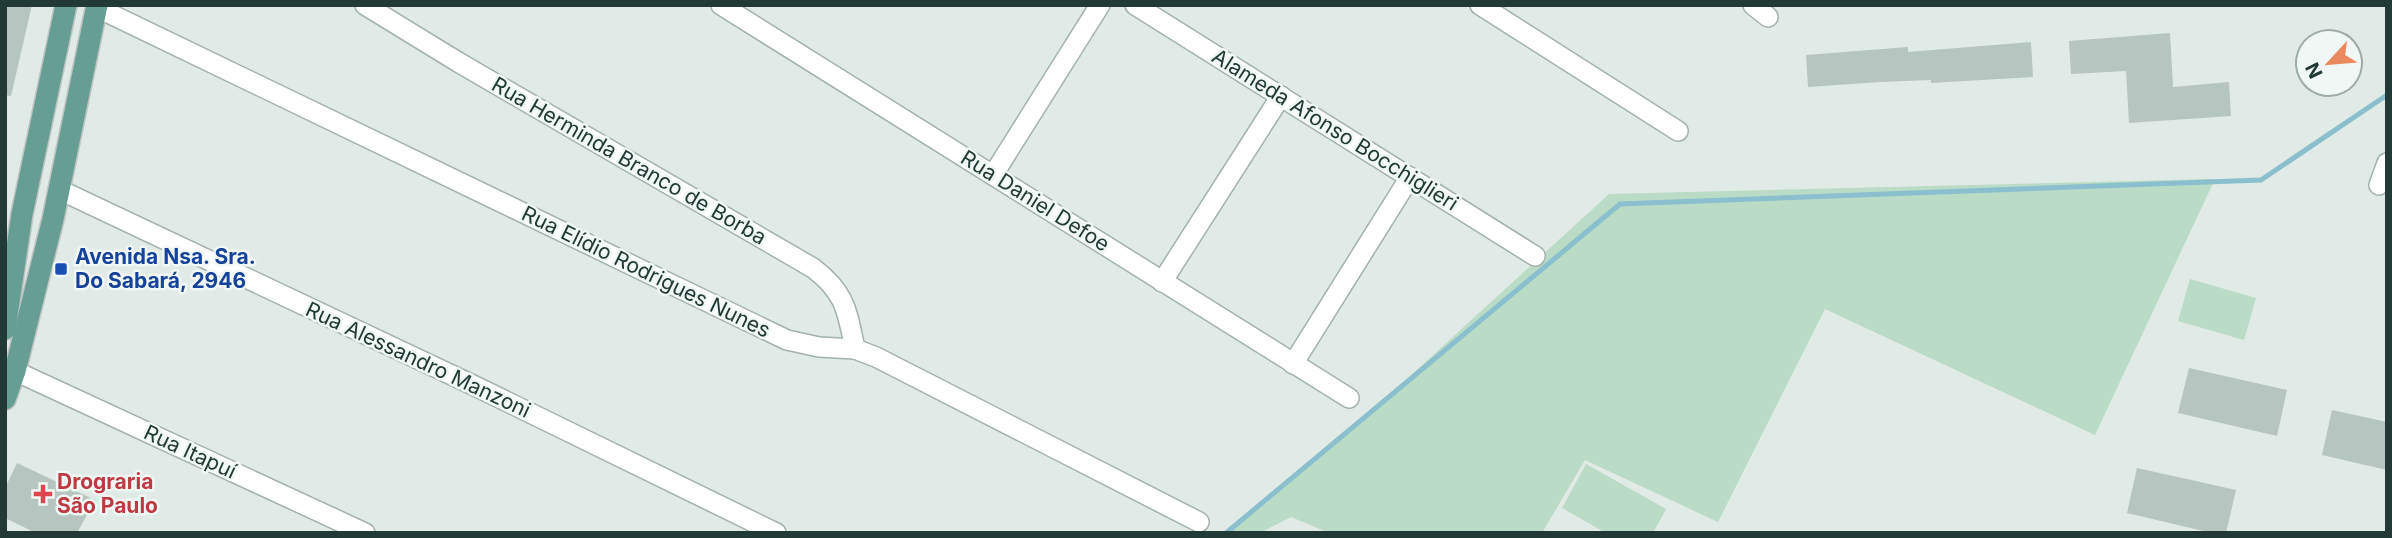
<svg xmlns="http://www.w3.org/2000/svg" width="2392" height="538" viewBox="0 0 2392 538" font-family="Inter,sans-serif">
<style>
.green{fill:#badbc5}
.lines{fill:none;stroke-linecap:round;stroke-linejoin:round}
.stream{stroke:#8bbfcd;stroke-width:5}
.building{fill:#b6c5bf}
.minor-casing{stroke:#a3b2ad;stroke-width:22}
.major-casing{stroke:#bdc4c2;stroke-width:24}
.minor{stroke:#fff;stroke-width:19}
.major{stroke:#679e93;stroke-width:21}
.transit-dot{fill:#1a4fb4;stroke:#f0f7f4;stroke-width:2.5}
.health-dot{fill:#e0444e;stroke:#f0f7f4;stroke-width:2.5}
.labels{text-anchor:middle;stroke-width:5;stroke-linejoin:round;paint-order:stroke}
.street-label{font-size:21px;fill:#223a35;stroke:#f0f7f4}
.transit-label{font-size:21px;font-weight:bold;fill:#164399;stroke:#f0f7f4;text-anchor:start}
.health-label{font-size:21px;font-weight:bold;fill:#be3a42;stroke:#f0f7f4;text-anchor:start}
</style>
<rect width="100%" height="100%" fill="#e0eae6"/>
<!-- green -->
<g class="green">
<polygon points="2215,179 2095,435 1825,309 1718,522 1585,460 1542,533 1329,533 1291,517 1260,533 1225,533 1409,377 1609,194"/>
<polygon points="2190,279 2256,298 2244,340 2178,321"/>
<polygon points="1586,464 1666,509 1653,533 1606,533 1562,508"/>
</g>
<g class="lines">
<!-- stream -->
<polyline class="stream" points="1226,533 1620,204 2261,180 2387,95"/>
</g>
<!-- building -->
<g class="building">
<polygon points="5,5 32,5 11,96 5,95"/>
<polygon points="2170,33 2173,87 2229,82 2231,116 2129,123 2126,71 2071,74 2069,41"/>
<polygon points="2031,42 2033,77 1931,83 1931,80 1880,82 1808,87 1806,55 1908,47 1908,52"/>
<polygon points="2189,368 2287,390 2277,436 2178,413"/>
<polygon points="2332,410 2387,422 2387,470 2322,455"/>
<polygon points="17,463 95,500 77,533 36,533 5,518 5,488"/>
<polygon points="2137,468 2236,490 2226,533 2212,533 2127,513"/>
</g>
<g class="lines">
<!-- minor casing -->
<g class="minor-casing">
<g id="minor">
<path d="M365,5l93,57 355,206c33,25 34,43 42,81"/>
<polyline points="721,5 1349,398"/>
<polyline points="1135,5 1535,256"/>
<polyline points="1480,5 1678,131"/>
<polyline points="1753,5 1768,17"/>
<polyline points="96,7 787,340 819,347 855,349 876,357 1199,522"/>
<polyline points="993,175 1100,5"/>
<polyline points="2379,185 2387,163"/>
<polyline points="60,190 475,386 776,533"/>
<polyline points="1162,282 1281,96"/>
<polyline points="1293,364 1410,177"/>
<polyline points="15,371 365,533"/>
</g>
</g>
<!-- major casing -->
<g class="major-casing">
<g id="major">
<polyline points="5,329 22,214 66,5"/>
<polyline points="5,399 15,371 53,219 97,5"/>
</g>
</g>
<!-- minor -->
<use href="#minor" class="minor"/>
<!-- major -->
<use href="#major" class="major"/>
</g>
<!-- markers -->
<rect class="transit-dot" x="54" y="262" width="14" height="14" rx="3.5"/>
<path class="health-dot" d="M39.5 483.5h7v7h7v7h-7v7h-7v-7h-7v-7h7z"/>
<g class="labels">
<!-- street labels -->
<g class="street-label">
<text transform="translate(1335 130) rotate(32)" y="7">Alameda Afonso Bocchiglieri</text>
<text transform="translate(629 161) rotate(30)" y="7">Rua Herminda Branco de Borba</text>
<text transform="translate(1035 201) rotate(32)" y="7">Rua Daniel Defoe</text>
<text transform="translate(646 272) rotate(26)" y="7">Rua Elídio Rodrigues Nunes</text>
<text transform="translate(418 360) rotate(25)" y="7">Rua Alessandro Manzoni</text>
<text transform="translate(190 452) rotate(25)" y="7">Rua Itapuí</text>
</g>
<!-- transit labels -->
<g class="transit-label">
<text x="75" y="264">Avenida Nsa. Sra.<tspan x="75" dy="24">Do Sabará, 2946</tspan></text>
</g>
<!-- health labels -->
<g class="health-label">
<text x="57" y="489">Drograria<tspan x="57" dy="24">São Paulo</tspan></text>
</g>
</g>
<!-- border -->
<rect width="2392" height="538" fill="none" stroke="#223a35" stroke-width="14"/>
<!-- north arrow -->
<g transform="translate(2329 63) rotate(244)"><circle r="33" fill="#f0f7f4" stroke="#9eaba8" stroke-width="2"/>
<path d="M0-5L12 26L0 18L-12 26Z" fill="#ea895e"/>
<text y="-10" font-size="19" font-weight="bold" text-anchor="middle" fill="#223a35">N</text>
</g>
</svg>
